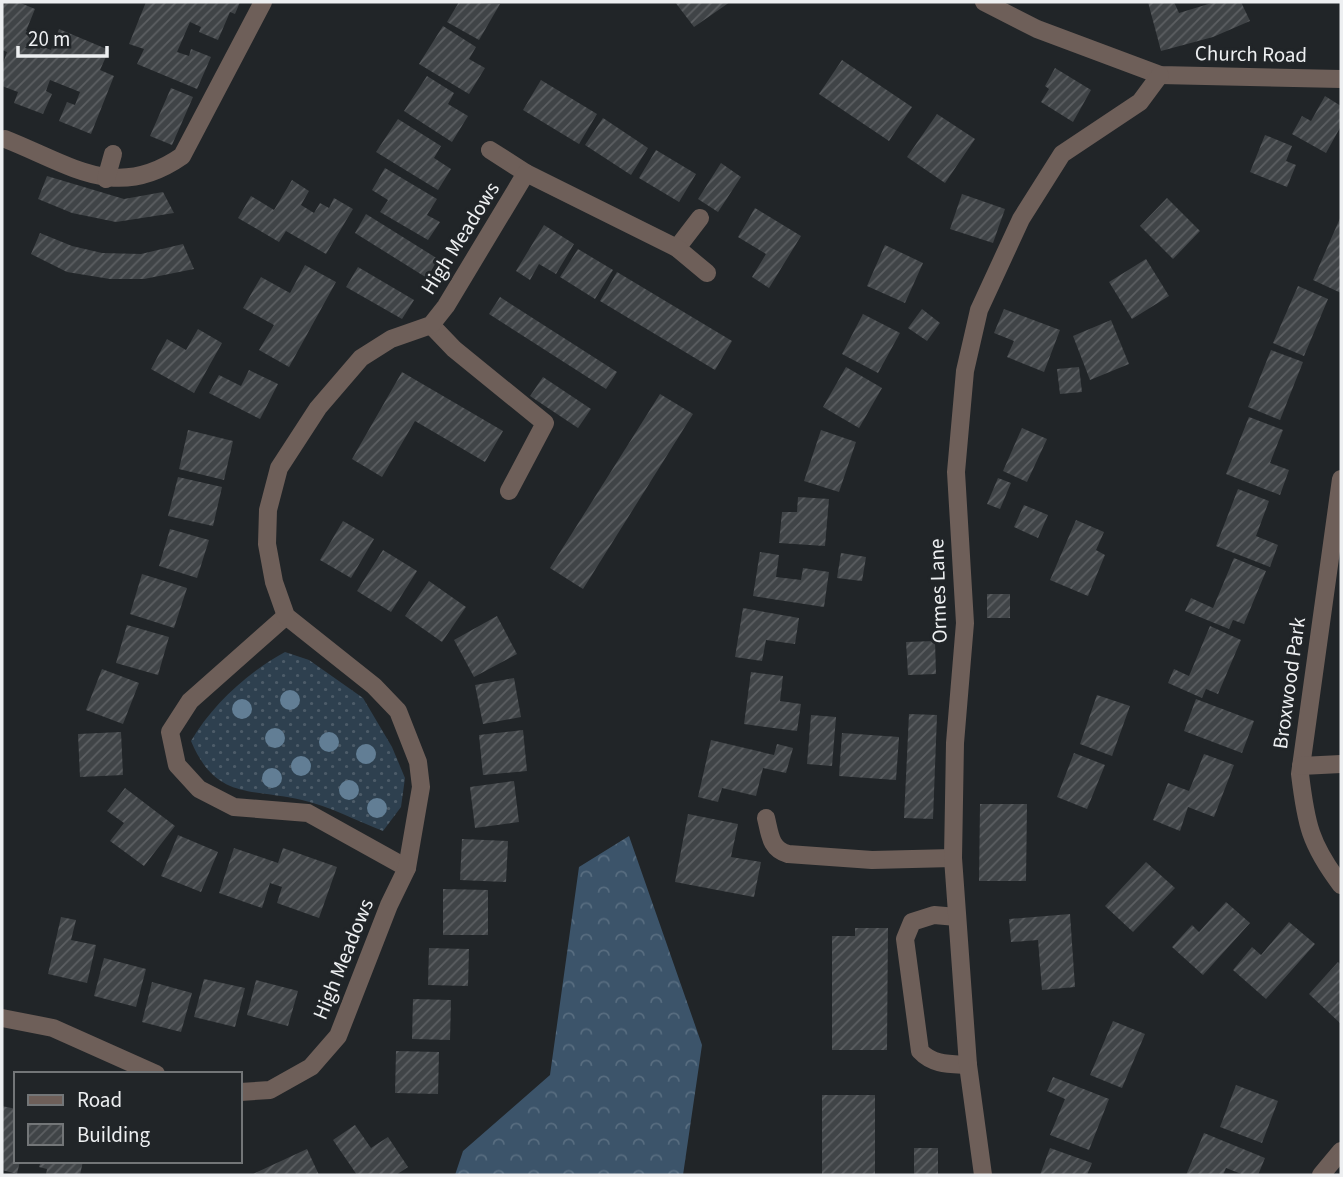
<svg xmlns="http://www.w3.org/2000/svg" width="1343" height="1177" viewBox="0 0 1343 1177" font-family="'Source Sans 3',sans-serif">
<style>
.grass{fill:url(#grass-dots)}
.forest{fill:url(#forest-crowns)}
.building{fill:url(#building-hatch)}
.lines{fill:none;stroke-linecap:round;stroke-linejoin:round}
.minor{stroke:#6e5f59;stroke-width:18}
.tree{fill:#627e95}
.labels{text-anchor:middle;stroke-width:6;stroke-linejoin:round;paint-order:stroke}
.street-label{font-size:21px;fill:#edeff1;stroke:#212528}
</style>
<defs>
<pattern id="grass-dots" width="8" height="8" patternUnits="userSpaceOnUse" patternTransform="scale(1.75)"><rect width="8" height="8" fill="#2e404f"/><path d="M2 2h.1M6 6h.1" fill="none" stroke="#4d5c69" stroke-width="1.8" stroke-linecap="round"/></pattern>
<pattern id="forest-crowns" width="20" height="18" patternUnits="userSpaceOnUse" patternTransform="scale(1.75)"><rect width="20" height="18" fill="#3c546a"/><path d="M2 6a3 3 0 1 1 6 0M12 15a3 3 0 1 1 6 0" fill="none" stroke="#586d80"/></pattern>
<pattern id="building-hatch" width="6" height="6" patternUnits="userSpaceOnUse" patternTransform="scale(1.75)"><rect width="6" height="6" fill="#404447"/><path d="M-1 1l2-2M0 6l6-6M5 7l2-2" fill="none" stroke="#5c5f62"/></pattern>
</defs>
<rect width="100%" height="100%" fill="#212528"/>
<!-- grass -->
<path class="grass" d="M285,652l24,8 54,38 29,49 13,31 -4,29 -18,24c-26,-10 -54,-25 -81,-31 -53,-12 -86,0 -111,-59 21,-36 57,-69 94,-89z"/>
<!-- forest -->
<polygon class="forest" points="629,836 702,1045 683,1175 455,1175 463,1151 550,1075 579,867"/>
<!-- building -->
<g class="building">
<polygon points="2,2 18,2 35,9 26,31 41,37 38,45 51,50 59,29 109,50 100,70 114,76 91,134 59,121 67,102 75,105 80,92 50,80 46,91 52,94 43,114 14,103 18,92 2,86 2,66 7,52 2,50"/>
<polygon points="146,2 240,2 235,14 230,12 218,40 199,32 201,27 190,22 177,52 189,56 191,49 211,57 197,89 137,64 144,49 129,44"/>
<polygon points="459,2 500,4 479,40 447,22"/>
<polygon points="675,2 730,2 694,27"/>
<polygon points="1148,2 1174,2 1179,13 1215,2 1241,2 1250,21 1213,37 1161,51"/>
<polygon points="443,26 476,47 469,59 485,68 469,94 419,64"/>
<polygon points="842,60 912,107 889,141 819,94"/>
<polygon points="1055,68 1091,90 1073,122 1041,102 1049,89 1045,86"/>
<polygon points="427,76 454,93 448,104 468,116 452,142 404,111"/>
<polygon points="541,80 597,114 579,144 523,110"/>
<polygon points="171,88 193,97 172,145 150,136"/>
<polygon points="1325,96 1341,106 1341,126 1326,153 1292,134 1302,116 1311,121"/>
<polygon points="937,114 975,139 945,183 907,157"/>
<polygon points="603,118 648,148 631,175 585,145"/>
<polygon points="398,119 441,146 434,158 451,169 438,190 376,152"/>
<polygon points="1265,135 1292,146 1286,161 1296,165 1287,187 1250,172"/>
<polygon points="656,150 696,174 679,202 639,178"/>
<polygon points="721,163 741,177 718,212 698,199"/>
<polygon points="385,168 437,199 427,215 440,222 428,240 380,212 388,200 372,190"/>
<polygon points="47,176 124,199 163,192 174,213 116,222 72,213 38,199"/>
<polygon points="292,180 309,191 301,205 314,213 320,203 329,208 334,198 353,209 326,254 286,231 279,242 238,218 251,196 274,210"/>
<polygon points="962,194 1005,209 993,243 950,229"/>
<polygon points="1167,198 1200,231 1173,259 1140,226"/>
<polygon points="755,208 801,236 769,288 752,277 766,254 738,237"/>
<polygon points="366,214 438,259 427,278 355,233"/>
<polygon points="1341,216 1341,293 1313,280"/>
<polygon points="544,225 574,244 556,274 539,264 530,280 516,271"/>
<polygon points="40,233 72,246 102,253 141,254 183,244 194,269 144,279 110,279 67,272 31,254"/>
<polygon points="885,245 923,263 905,303 867,286"/>
<polygon points="578,249 613,270 595,299 560,277"/>
<polygon points="1146,259 1169,296 1132,319 1109,282"/>
<polygon points="305,265 336,282 289,367 259,350 274,325 243,308 261,277 290,293"/>
<polygon points="358,267 414,300 402,319 346,287"/>
<polygon points="617,272 732,341 715,370 600,301"/>
<polygon points="1298,286 1328,299 1304,356 1273,343"/>
<polygon points="500,297 617,372 606,389 489,314"/>
<polygon points="922,309 940,323 927,341 908,328"/>
<polygon points="1004,309 1060,330 1044,372 1007,357 1014,341 994,333"/>
<polygon points="863,314 900,333 878,373 842,354"/>
<polygon points="1111,320 1129,364 1090,380 1073,336"/>
<polygon points="198,329 222,343 194,393 151,369 167,339 186,350"/>
<polygon points="1271,350 1303,362 1280,420 1248,407"/>
<polygon points="846,367 882,388 859,428 823,407"/>
<polygon points="1079,367 1082,392 1060,394 1057,369"/>
<polygon points="249,370 278,384 260,419 209,393 219,375 241,386"/>
<polygon points="402,372 503,431 485,462 415,421 382,477 352,459"/>
<polygon points="543,377 591,409 578,428 530,396"/>
<polygon points="660,394 693,414 583,589 550,568"/>
<polygon points="1249,417 1283,430 1270,463 1289,470 1280,495 1226,474"/>
<polygon points="1022,428 1047,439 1027,482 1003,471"/>
<polygon points="188,430 233,441 224,480 179,469"/>
<polygon points="821,430 856,442 839,492 804,481"/>
<polygon points="178,477 222,487 213,526 168,516"/>
<polygon points="998,478 1011,483 1000,509 987,504"/>
<polygon points="1238,489 1269,501 1256,536 1278,545 1270,567 1216,546"/>
<polygon points="798,497 829,499 825,546 779,543 782,512 797,512"/>
<polygon points="1024,505 1048,515 1038,538 1014,527"/>
<polygon points="1076,520 1104,532 1096,550 1105,555 1088,596 1050,580"/>
<polygon points="343,521 374,539 351,578 320,560"/>
<polygon points="170,529 209,540 197,578 159,566"/>
<polygon points="383,550 417,571 391,612 357,591"/>
<polygon points="760,552 779,555 776,577 801,580 803,568 829,572 824,607 753,596"/>
<polygon points="841,553 866,557 862,581 837,578"/>
<polygon points="1234,558 1266,571 1244,624 1233,620 1229,629 1185,611 1191,598 1213,608"/>
<polygon points="142,574 187,588 174,628 130,614"/>
<polygon points="429,581 466,607 442,642 405,616"/>
<rect x="987" y="594" width="23" height="24"/>
<polygon points="743,608 799,618 795,644 766,640 762,661 735,657"/>
<polygon points="497,616 517,654 474,677 454,640"/>
<polygon points="127,625 169,637 158,675 116,663"/>
<polygon points="1210,626 1241,640 1218,694 1206,689 1202,698 1168,683 1174,669 1189,676"/>
<polygon points="935,641 936,674 908,675 906,642"/>
<polygon points="102,669 139,683 123,724 86,710"/>
<polygon points="751,672 783,676 780,701 801,704 797,731 744,724"/>
<polygon points="514,678 521,717 483,724 475,685"/>
<polygon points="1097,695 1130,706 1112,756 1080,744"/>
<polygon points="1196,699 1254,721 1242,753 1184,731"/>
<polygon points="909,714 937,715 933,819 904,818"/>
<polygon points="811,715 836,717 832,766 807,764"/>
<polygon points="523,730 527,771 483,775 479,735"/>
<polygon points="121,732 123,775 80,777 78,734"/>
<polygon points="842,733 899,737 896,780 839,776"/>
<polygon points="711,740 774,755 777,744 793,748 786,773 763,768 756,796 722,788 718,802 698,797"/>
<polygon points="1074,753 1105,765 1087,809 1057,797"/>
<polygon points="1204,754 1234,765 1214,817 1188,807 1180,831 1153,820 1168,783 1189,791"/>
<polygon points="514,781 519,822 475,828 470,787"/>
<polygon points="125,788 175,826 144,866 110,841 124,823 107,811"/>
<polygon points="980,804 1027,804 1026,881 979,881"/>
<polygon points="688,814 738,824 731,857 761,862 754,897 675,882"/>
<polygon points="178,835 218,852 201,892 161,876"/>
<polygon points="462,839 508,841 506,882 460,880"/>
<polygon points="234,848 278,863 283,848 337,867 319,918 277,903 282,887 270,883 262,908 219,893"/>
<polygon points="1146,862 1175,888 1133,932 1105,906"/>
<polygon points="443,889 488,890 488,935 443,935"/>
<polygon points="1226,902 1250,923 1203,975 1172,947 1192,925 1199,932"/>
<polygon points="1070,914 1075,987 1042,990 1038,940 1011,942 1009,919"/>
<polygon points="61,917 76,920 71,940 96,945 87,983 48,974"/>
<polygon points="1289,922 1315,944 1266,999 1233,970 1252,947 1261,955"/>
<polygon points="855,928 888,928 887,1050 832,1050 832,936 855,936"/>
<polygon points="429,948 469,949 468,986 428,985"/>
<polygon points="104,958 146,969 136,1007 94,996"/>
<polygon points="1338,962 1341,965 1341,1024 1309,994"/>
<polygon points="204,979 245,988 235,1027 194,1017"/>
<polygon points="256,980 298,991 288,1026 247,1015"/>
<polygon points="152,982 192,993 181,1032 142,1022"/>
<polygon points="413,999 451,1000 450,1040 412,1039"/>
<polygon points="1113,1021 1145,1034 1122,1088 1090,1075"/>
<polygon points="396,1051 439,1052 438,1094 395,1093"/>
<polygon points="1053,1077 1109,1099 1089,1150 1050,1135 1065,1099 1047,1091"/>
<polygon points="1236,1085 1278,1101 1262,1143 1220,1127"/>
<rect x="822" y="1095" width="53" height="80"/>
<polygon points="2,1106 16,1109 16,1161 20,1161 17,1174 2,1170"/>
<polygon points="355,1125 371,1148 388,1137 408,1167 396,1175 357,1175 333,1140"/>
<polygon points="1204,1133 1265,1158 1258,1175 1244,1175 1226,1168 1223,1175 1186,1175"/>
<rect x="914" y="1148" width="24" height="27"/>
<polygon points="1050,1148 1092,1163 1087,1175 1040,1175"/>
<polygon points="307,1149 319,1175 251,1175"/>
<polygon points="41,1161 83,1161 80,1175 46,1175 47,1169 39,1167"/>
</g>
<g class="lines">
<!-- minor -->
<g class="minor">
<polyline points="984,2 1037,29 1160,75 1341,79"/>
<path d="M5,139c66,26 111,63 177,17l81,-154"/>
<polyline points="490,150 526,173"/>
<polyline points="106,179 113,154"/>
<polyline points="677,248 700,218"/>
<polyline points="431,325 454,349 545,423 509,491"/>
<path d="M1341,479l-41,295c6,50 10,70 41,111"/>
<polyline points="286,616 190,701 170,732 177,765 199,789 234,807 308,813 407,868"/>
<polyline points="1301,766 1341,764"/>
<path d="M766,818c4,16 4,31 22,36l84,6 81,-2"/>
<path d="M957,917l-23,-2 -22,7 -7,17 15,112c13,14 29,13 48,14"/>
<polyline points="2,1018 53,1028 156,1074"/>
<polyline points="240,1092 270,1090 311,1067 338,1036 389,905 407,868 421,787 418,762 398,711 374,686 286,616 274,582 267,544 268,510 279,468 318,408 361,358 391,339 431,325 446,306 526,173 677,248 707,273"/>
<polyline points="983,1175 968,1065 953,858 955,743 965,623 956,472 965,371 979,310 1021,219 1062,154 1140,102 1160,75"/>
<polyline points="1321,1175 1341,1151"/>
</g>
</g>
<!-- trees -->
<g class="tree">
<circle cx="290" cy="700" r="10"/>
<circle cx="242" cy="709" r="10"/>
<circle cx="275" cy="738" r="10"/>
<circle cx="329" cy="742" r="10"/>
<circle cx="366" cy="754" r="10"/>
<circle cx="301" cy="766" r="10"/>
<circle cx="272" cy="778" r="10"/>
<circle cx="349" cy="790" r="10"/>
<circle cx="377" cy="808" r="10"/>
</g>
<g class="labels">
<!-- street labels -->
<g class="street-label">
<text transform="translate(1251 54) rotate(1)" y="7">Church Road</text>
<text transform="translate(460 238) rotate(-58)" y="7">High Meadows</text>
<text transform="translate(938 591) rotate(-92)" y="7">Ormes Lane</text>
<text transform="translate(1289 683) rotate(-82)" y="7">Broxwood Park</text>
<text transform="translate(343 959) rotate(-68)" y="7">High Meadows</text>
</g>
</g>
<!-- border -->
<rect width="1343" height="1177" fill="none" stroke="#edeff1" stroke-width="7"/>
<!-- legend -->
<rect x="14" y="1072" width="228" height="91" fill="#212528" stroke="#737678" stroke-width="2"/>
<rect x="28" y="1095" width="35" height="10" fill="#6e5f59" stroke="#737678" stroke-width="2"/>
<text x="77" y="1107" font-size="21" fill="#edeff1">Road</text>
<rect x="28" y="1124" width="35" height="21" fill="url(#building-hatch)" stroke="#737678" stroke-width="2"/>
<text x="77" y="1142" font-size="21" fill="#edeff1">Building</text>
<!-- scale -->
<path d="M18 46v10h89v-10" fill="none" stroke="#edeff1" stroke-width="3.5"/>
<text x="28" y="46" font-size="21" fill="#edeff1" stroke="#212528" stroke-width="5" paint-order="stroke">20 m</text>
</svg>
